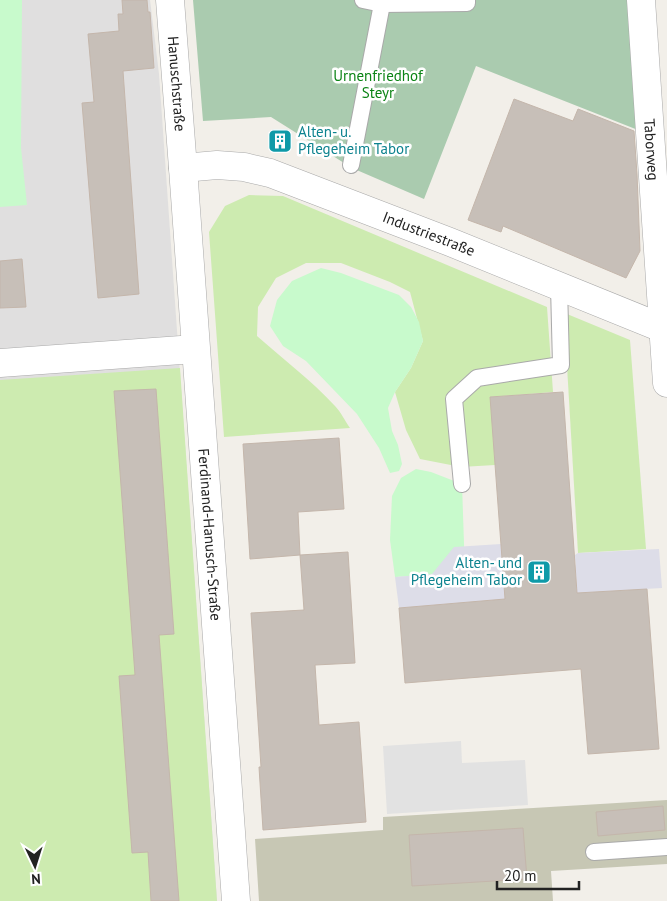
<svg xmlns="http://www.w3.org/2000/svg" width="667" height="901" viewBox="0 0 667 901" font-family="'PT Sans',sans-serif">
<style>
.residential{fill:#e0dfdf}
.construction{fill:#c7c7b4}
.grass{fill:#cdebb0}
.cemetery{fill:#aacbaf}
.park{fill:#c8facc}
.parking{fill:#e2e2e2}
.plaza{fill:#dddde8}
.building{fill:#c7bfb8;stroke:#c4b6ab}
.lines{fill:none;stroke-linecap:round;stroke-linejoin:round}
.service-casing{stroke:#a9a9a9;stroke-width:18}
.minor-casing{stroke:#a9a9a9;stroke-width:29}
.service{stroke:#fff;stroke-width:16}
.minor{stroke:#fff;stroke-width:28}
.labels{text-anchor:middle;stroke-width:5;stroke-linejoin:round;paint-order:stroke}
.park-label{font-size:15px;fill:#0c8416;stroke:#fff}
.street-label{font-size:15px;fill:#222;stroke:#fff}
.culture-label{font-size:15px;fill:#0d838f;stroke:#fff;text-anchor:start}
</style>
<rect width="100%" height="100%" fill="#f2efe9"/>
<!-- residential -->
<polygon class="residential" points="0,0 150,0 159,74 217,901 0,901"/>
<!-- construction -->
<polygon class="construction" points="667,800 667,864 551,871 553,901 259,901 255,839 383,830 383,817"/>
<!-- grass -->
<g class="grass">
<path d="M249,195l34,1 264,111 6,85 -62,5 4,68 -34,2 -41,-8 -14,-29 -11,-38 16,-24 12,-27 -13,-49 -20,-10 -49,-19h-35l-30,15 -18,29 -1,29c26,23 54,44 78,70 6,6 10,15 15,22l-126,9 -15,-205 16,-26z"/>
<polygon points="567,314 630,340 646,549 578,553 567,366"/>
<polygon points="180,368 217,901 0,901 0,380"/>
</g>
<!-- cemetery -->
<polygon class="cemetery" points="193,0 627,0 631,34 638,130 476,66 424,199 352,168 271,117 203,121"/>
<!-- park -->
<g class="park">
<polygon points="0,0 22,0 21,148 27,205 0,207"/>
<polygon points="321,268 341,273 399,295 411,307 419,322 423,341 411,368 395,392 388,408 392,431 398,445 402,464 399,471 390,473 379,448 357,414 306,361 283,346 270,326 277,300 292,281"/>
<polygon points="416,469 431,472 462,484 465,573 395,577 390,540 392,496 401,478"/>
</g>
<!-- parking -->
<polygon class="parking" points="461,741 462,763 525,760 528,805 387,814 383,746"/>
<!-- plaza -->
<g class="plaza">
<polygon points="501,544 505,599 399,608 395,577 432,574 454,547"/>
<polygon points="659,549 662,588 577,593 575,555 578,553"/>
</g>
<!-- building -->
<g class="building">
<polygon points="122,0 147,0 148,12 150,12 154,68 123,71 139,294 98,298 82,103 94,102 88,34 119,31 118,14 123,14"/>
<polygon points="514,99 573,121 578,109 634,131 637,174 640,251 626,278 503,226 501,232 468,220"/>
<polygon points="22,259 26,307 0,308 0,261"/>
<polygon points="156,389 174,634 159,635 179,901 151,901 148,852 132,853 119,676 135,675 114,391"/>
<polygon points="563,392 577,593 647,589 659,749 588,754 581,669 405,683 399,608 505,599 490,397"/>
<polygon points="339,438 344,509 298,512 300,555 250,559 243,444"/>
<polygon points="348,552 355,663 315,665 319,725 359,722 366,822 263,830 259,767 261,767 251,613 304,610 300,555"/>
<polygon points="663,806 665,830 598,836 596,812"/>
<polygon points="523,828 527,879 412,886 409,835"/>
</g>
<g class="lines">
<!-- service casing -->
<g class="service-casing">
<g id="service">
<polyline points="363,0 382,4 467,3 467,0"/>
<polyline points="351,165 382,4 382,0"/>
<polyline points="462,484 454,399 477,378 561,365 559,286"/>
<polyline points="594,852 667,847"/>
</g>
</g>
<!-- minor casing -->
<g class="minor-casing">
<g id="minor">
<path id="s1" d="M170,0l13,168 53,733"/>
<path id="s2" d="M641,0l26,383"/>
<path id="s3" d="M183,168l34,-3 27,2 26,6 180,69 217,88"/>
<polyline points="0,363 195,349"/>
</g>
</g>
<!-- service -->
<use href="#service" class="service"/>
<!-- minor -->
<use href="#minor" class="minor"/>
</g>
<!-- icons -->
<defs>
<g id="building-square" transform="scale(1.25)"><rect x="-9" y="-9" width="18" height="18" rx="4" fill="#0f9aa8" stroke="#fff"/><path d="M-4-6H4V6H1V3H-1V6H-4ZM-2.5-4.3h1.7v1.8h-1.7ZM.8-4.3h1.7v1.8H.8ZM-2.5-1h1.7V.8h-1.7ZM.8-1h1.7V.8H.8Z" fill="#fff"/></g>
</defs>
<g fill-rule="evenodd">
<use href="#building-square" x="280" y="141"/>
<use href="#building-square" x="539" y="572"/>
</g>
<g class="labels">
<!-- park labels -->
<g class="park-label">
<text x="378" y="81">Urnenfriedhof<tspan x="378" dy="17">Steyr</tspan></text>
</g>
<!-- street labels -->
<g class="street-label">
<text dy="5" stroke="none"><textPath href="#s1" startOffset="84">Hanuschstraße</textPath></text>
<text dy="5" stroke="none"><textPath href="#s2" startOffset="150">Taborweg</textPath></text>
<text dy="5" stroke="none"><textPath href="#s3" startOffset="258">Industriestraße</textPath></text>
<text dy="5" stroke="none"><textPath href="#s1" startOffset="536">Ferdinand-Hanusch-Straße</textPath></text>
</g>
<!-- culture labels -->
<g class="culture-label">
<text x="298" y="137">Alten- u.<tspan x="298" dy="17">Pflegeheim Tabor</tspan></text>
<text x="522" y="568" text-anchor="end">Alten- und<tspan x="522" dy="17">Pflegeheim Tabor</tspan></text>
</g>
</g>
<!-- north arrow -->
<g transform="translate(35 866) rotate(176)" stroke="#ffffff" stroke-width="4" paint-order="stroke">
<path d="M0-4L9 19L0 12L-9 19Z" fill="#222222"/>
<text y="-8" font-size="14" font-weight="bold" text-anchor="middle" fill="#222222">N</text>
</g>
<!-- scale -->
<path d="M497 881v8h82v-8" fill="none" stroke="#222222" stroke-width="2.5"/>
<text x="504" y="881" font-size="15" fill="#222222" stroke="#ffffff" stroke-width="4" paint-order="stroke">20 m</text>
</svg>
